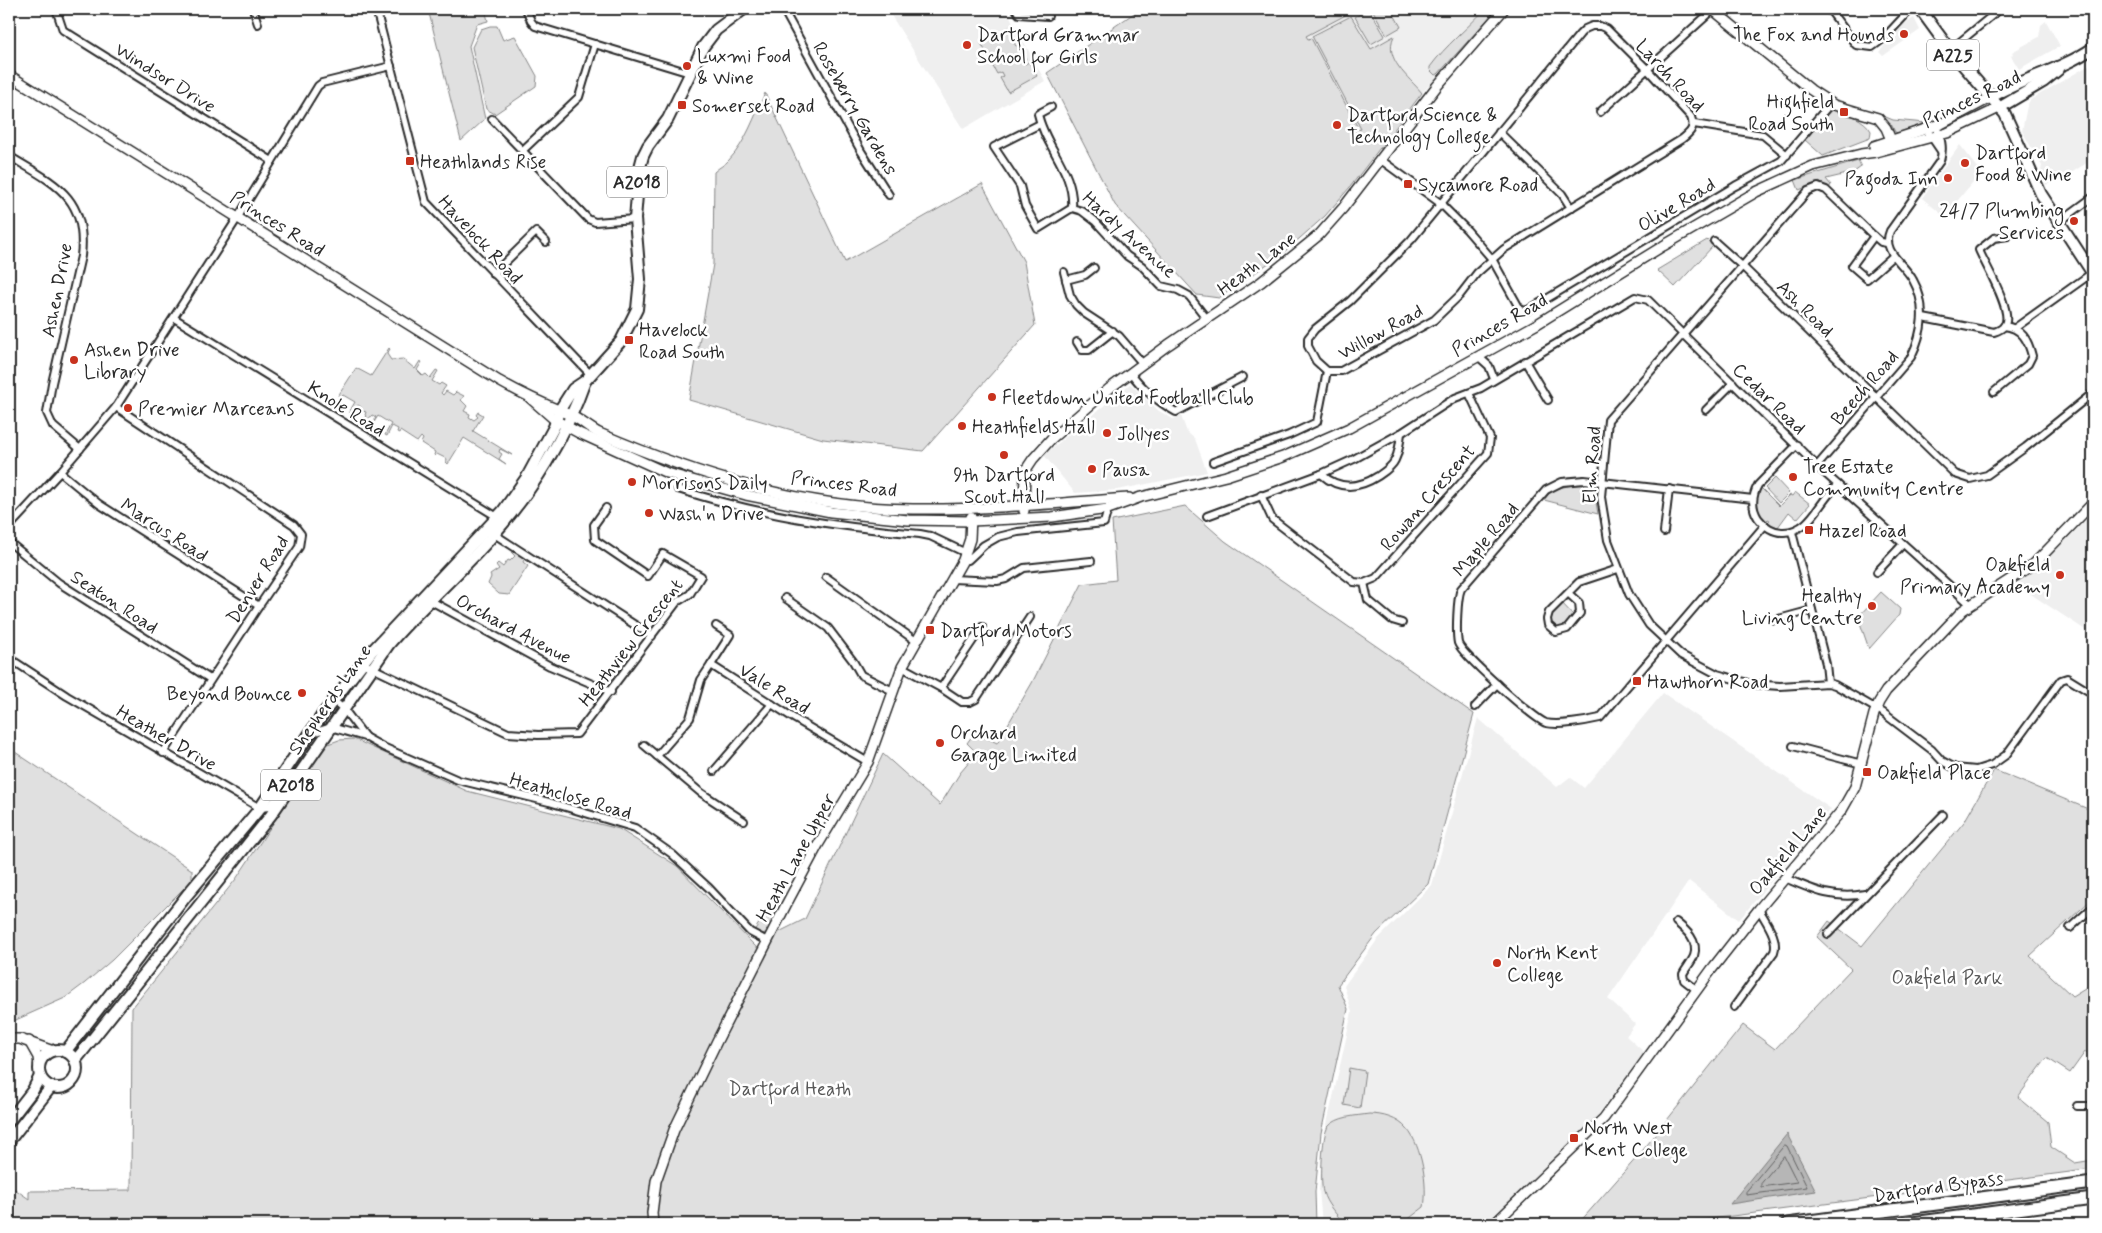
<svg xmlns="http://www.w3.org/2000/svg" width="2102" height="1233" viewBox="0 0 2102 1233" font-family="Mynerve,sans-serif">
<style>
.built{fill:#efefef}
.green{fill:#e0e0e0;stroke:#868686}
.water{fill:#b6b6b6;stroke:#7e7e7e}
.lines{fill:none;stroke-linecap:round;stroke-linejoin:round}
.shore{stroke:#636363;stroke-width:1}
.street-casing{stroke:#2b2b2b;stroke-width:10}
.secondary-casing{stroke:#2b2b2b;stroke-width:12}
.primary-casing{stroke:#2b2b2b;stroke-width:14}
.highway-casing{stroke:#2b2b2b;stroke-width:15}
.street{stroke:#fff;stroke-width:6}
.secondary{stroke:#fff;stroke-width:9}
.primary{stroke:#fff;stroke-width:10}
.highway{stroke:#fff;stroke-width:11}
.poi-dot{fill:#c8321e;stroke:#fff;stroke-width:2}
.labels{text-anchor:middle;stroke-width:5;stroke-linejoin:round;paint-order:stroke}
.shield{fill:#fff;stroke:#6b6b6b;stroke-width:1}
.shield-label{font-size:18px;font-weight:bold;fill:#2b2b2b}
.poi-label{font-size:19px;fill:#2b2b2b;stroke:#fff;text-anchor:start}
.street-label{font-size:19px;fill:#2b2b2b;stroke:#fff}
.park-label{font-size:19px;fill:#585858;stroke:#fff}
</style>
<rect width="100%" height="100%" fill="#fff"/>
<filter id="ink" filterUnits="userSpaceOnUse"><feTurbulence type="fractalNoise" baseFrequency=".02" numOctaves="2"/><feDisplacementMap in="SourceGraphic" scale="10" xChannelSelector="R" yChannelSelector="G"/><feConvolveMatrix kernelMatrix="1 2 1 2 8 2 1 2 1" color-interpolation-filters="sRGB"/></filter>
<g filter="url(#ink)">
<!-- built -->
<g class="built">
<polygon points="887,9 1006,9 1045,81 963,129"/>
<polygon points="1214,9 1497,9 1422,93 1336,204"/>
<polygon points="1914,18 1920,30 1883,56 1879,52 1903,25"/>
<polygon points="2046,21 2060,46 2019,69 2011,56 2013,54 2012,52 2039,37 2041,25"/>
<polygon points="2093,63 2093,159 2063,178 2046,185 2041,170 2042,166 2022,131 2027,106 2030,100"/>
<polygon points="1960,145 1983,174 1972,183 1954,205 1962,211 1945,217 1922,198"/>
<polygon points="1130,384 1159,411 1173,419 1181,416 1187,432 1195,439 1207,472 1117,490 1075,493 1044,455"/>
<polygon points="2093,513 2093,635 2014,583 2039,567"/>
<polygon points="1663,693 1831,809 1739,920 1689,881 1608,999 1635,1024 1626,1036 1644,1052 1591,1124 1484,1224 1322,1224 1319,1190 1325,1133 1352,1012 1344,986 1378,939 1432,885 1478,718 1557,787 1570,777 1584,788"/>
</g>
<!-- green -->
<g class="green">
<polygon points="428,9 485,9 488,21 477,24 469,46 485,119 461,141"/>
<path d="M1140,9h217l-51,27 2,3 3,-1 48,92 2,-1 -49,-93 39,-20 20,33 23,-13c-11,23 15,41 28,57l-72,94 -25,29 -42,37 -64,45 -22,-3 -82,-90 -68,-132z"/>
<polygon points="1369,9 1385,36 1371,44 1355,17"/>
<polygon points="1372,9 1391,9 1401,27 1387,35"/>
<path d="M1485,9h12l-59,65 -3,1 -5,-5v-3c16,-22 37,-38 55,-58z"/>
<polygon points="490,26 497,26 503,40 515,36 537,76 536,86 495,114 486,109 472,47 481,29"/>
<polygon points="1009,27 1017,41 1014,43 1016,46 1018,45 1026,59 1023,60 1025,64 1029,62 1037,76 1008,92 1000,78 1003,76 1001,72 997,74 990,61 994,58 992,55 988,56 981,43"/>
<path d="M765,93l80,169 137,-78 42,78 11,63 -112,126 -100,-12 -134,-39 24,-136 1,-92c5,-5 11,-7 15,-12 17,-18 26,-45 36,-67z"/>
<path d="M1831,110c13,1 34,9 40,21l-1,7 -47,18 -18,-16z"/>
<polygon points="1881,115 1893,120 1926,123 1898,133 1895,132 1891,124 1887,125"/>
<polygon points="1858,161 1861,167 1850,175 1847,174 1826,179 1831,185 1829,188 1819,182 1818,184 1811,185 1799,190 1795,180"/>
<polygon points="1707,240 1713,246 1675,287 1657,270"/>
<polygon points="389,348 390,349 387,354 391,360 403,359 415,369 420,361 422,362 417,370 423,376 426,374 430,378 436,370 438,371 432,381 439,385 441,383 446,386 441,393 443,395 446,391 453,395 456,392 464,396 461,400 467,406 464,411 470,414 469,417 474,420 478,417 476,415 478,412 483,415 473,431 512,455 500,449 499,452 502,454 499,459 506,464 464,438 448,464 446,462 447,459 437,454 435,456 434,455 435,452 421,443 423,439 421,437 417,442 400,431 399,433 397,432 398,429 392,426 387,436 385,435 391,424 378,416 374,422 376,417 372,415 365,423 363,421 366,416 365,415 366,412 360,410 361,407 358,405 351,413 349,412 355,402 343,395 341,398 338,396 356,368 371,376"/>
<polygon points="1775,478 1789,493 1779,503 1765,488"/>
<polygon points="1575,484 1586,485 1594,490 1598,514 1544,500 1552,490"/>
<path d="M1761,488l18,18 11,-11 2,1 3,-4 15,12 -13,15 -8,-7 -11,15 -11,-4 3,-3 -2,-1 -3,3c-9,-11 -11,-22 -4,-34z"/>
<polygon points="1185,506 1225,541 1474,714 1428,884 1376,934 1338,985 1348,1009 1321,1133 1315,1192 1316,1224 9,1224 9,1185 29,1199 29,1191 131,1190 132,1008 236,879 325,745 339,740 354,739 467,791 619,829 677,866 755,946 765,953 775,934 805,919 883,754 940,805 960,773 977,753 967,743 975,732 997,743 1032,683 1082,584 1116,580 1112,521"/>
<polygon points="514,551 525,558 523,562 528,566 509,595 499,594 488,584 491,577 490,575 499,569 496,565 498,563 503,567 508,560 510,561 515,556 512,553"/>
<polygon points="1881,592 1900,609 1899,615 1869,649 1858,617"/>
<polygon points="1561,602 1576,618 1566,628 1552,629 1548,618"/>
<polygon points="9,748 192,870 192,880 112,960 85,983 65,998 9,1023"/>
<polygon points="1994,770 2093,811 2093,898 2030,956 2072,996 2093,983 2093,1053 2085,1052 2070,1073 2047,1058 2018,1097 2048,1122 2051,1147 2075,1163 2093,1160 2093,1169 1671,1224 1578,1224 1639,1155 1743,1025 1775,1049 1851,969 1817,937 1829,921 1862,946 1964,822"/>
<polygon points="781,902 783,904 769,932 762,934 754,931 769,908"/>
<polygon points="1349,1068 1365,1071 1360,1108 1344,1105"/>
<path d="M1369,1114c13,0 29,4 38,15 15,17 21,57 17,78l-22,17h-57c-8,-9 -19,-20 -22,-32 -3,-10 -1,-58 5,-65 9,-11 29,-11 41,-13z"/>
</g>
<!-- water -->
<polygon class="water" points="1787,1134 1816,1191 1730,1204"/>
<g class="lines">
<!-- shore -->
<g class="shore">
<polygon points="1785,1145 1787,1146 1807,1187 1746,1195 1746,1192"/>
<polygon points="1784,1156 1797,1182 1761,1187 1761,1184"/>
</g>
<!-- street casing -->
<g class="street-casing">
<g id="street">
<polyline points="56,9 63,30 272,161"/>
<polyline points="253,9 258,24"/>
<polyline points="376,9 426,202 591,375"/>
<polyline points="526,9 531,21 535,26 690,73"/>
<polyline points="783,9 861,151 889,195"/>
<polyline points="1016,9 1019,14 1048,16"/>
<polyline points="1797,9 1802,9"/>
<polyline points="1829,9 1856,45 1872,47 1883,39 1911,9"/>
<path d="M1592,26h8l7,3 40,40 44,48c4,11 0,15 -9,22l-178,110 -27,24 -17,22 -26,25 -93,51h-14l-11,-10 -8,-15v-8l7,-9 35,-28 61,-61 169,-206 5,-5z"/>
<polyline points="1950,50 2000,9"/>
<path d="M1051,107l-13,7c7,33 37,58 34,94l10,3 13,10 32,35 15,10 19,20 17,4 11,6 18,23"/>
<polyline points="1600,112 1713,10"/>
<polyline points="492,119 588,219 595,222 635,219"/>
<polyline points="1040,124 994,147 1020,186 1025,206 1038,229 1072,208"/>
<polyline points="1694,124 1763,135 1787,155"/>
<polyline points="1926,129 1941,151"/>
<polyline points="1499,132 1562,194 1571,208"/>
<polyline points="523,150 579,97 595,44"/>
<path d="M9,156c44,27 79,40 72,100l-29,127 -5,30 6,13 27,23"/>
<polyline points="1381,160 1440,203 1467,230 1492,259 1521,311 1528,310 1735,186 1781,161 1831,103"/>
<polyline points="2059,222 2093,197"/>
<polyline points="1874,236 1852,266 1867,279 1893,256"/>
<polyline points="1714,241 1742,266 1955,474 1970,479 1987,475 2026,447 2093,393"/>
<polyline points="1887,243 1881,242 1874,236 1826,190 1818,187 1808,191 1608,420 1601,497 1608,540 1629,594 1649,625 1681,655 1717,674 1751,684 1780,686 1828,683 1835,685 1882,712 1932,750 1942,761 1955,768 1976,770 1992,765 2006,755 2061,680 2067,678 2093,694"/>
<polyline points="1064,272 1070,295 1076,305 1084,313 1119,336 1143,364"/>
<polyline points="493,274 536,232 546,242"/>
<polyline points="1066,280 1085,275 1094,268"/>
<polyline points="174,318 499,518"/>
<path d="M1923,318l71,14c3,-1 8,-3 10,-6 11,-13 -19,-61 -25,-76l15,-12 14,-2"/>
<polyline points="2015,328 2092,273"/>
<polyline points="1077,342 1082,350 1089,350 1113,331"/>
<polyline points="1479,357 1489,366 1494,379"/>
<polyline points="1525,361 1548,400"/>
<path d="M1131,373c12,17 26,28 45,39l67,-35"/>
<path d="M1994,392l34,-28 4,-8c-4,-16 -10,-28 -28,-30"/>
<polyline points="116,407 294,525 301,534 299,547 259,606 163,753"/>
<polyline points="1706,410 1733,383"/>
<path d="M1797,445l-39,40c-6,11 -7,22 0,33 6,8 16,15 26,14 28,-1 35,-32 54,-47"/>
<polyline points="1213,462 1289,435 1317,422 1327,371"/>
<path d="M1817,466l94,-109c12,-24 16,-52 2,-77 -9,-17 -32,-28 -23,-49l50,-70c4,-13 1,-23 -4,-35"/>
<polyline points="60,472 99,504 259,606"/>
<path d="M1321,474c18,16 37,15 57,2 6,-4 14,-9 17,-16 4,-8 5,-17 6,-27"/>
<path d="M680,477l-2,12c80,26 159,38 242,45l10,2 36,17"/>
<polyline points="1261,495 1272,519 1354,582 1364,583 1368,600 1392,620 1402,623"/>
<path d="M1753,499l-169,-19 -22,2 -16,8 -85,99c-4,9 -5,44 -3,54 3,11 77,77 88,80 13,3 41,-2 54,-5l165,-193"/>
<polyline points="1207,516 1321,474 1354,459 1401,433 1455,398 1481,388 1635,297 1648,300 1817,466 1970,604"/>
<polyline points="9,527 60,472 116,407 235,222 318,86 322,83 391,66"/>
<polyline points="491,532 652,636"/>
<polyline points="1664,532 1669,489"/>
<polyline points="1792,532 1826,664 1828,683"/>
<polyline points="9,542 59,583 210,679"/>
<polyline points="963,560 968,560 984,545 998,537 1018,532 1104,523 1108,509"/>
<polyline points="1877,572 1903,544"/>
<polyline points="826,577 916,641"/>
<polyline points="952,579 997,581 1006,579 1024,568 1091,561"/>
<polyline points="1364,583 1376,578 1488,453 1490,438 1469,393"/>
<polyline points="1568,593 1579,603 1580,613 1567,629 1556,632 1548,625 1547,619 1549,612 1579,582 1618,569"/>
<polyline points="785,598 828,628 853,661 861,675 893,691"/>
<polyline points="431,601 550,666 611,692"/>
<polyline points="1775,620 1812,610"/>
<polyline points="716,626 730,635 711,665 795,719 868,762"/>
<polyline points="9,658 67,696 260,808 269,807 282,792"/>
<polyline points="362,663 508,733 538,735 577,734 677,602 690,594 701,576 663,554 648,576 595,540 594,525 606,508"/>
<polyline points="711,665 701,680 690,718 657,756 700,792 744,821"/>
<polyline points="902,667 941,688 962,702 970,702 976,699 1030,617"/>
<polyline points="941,688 982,627"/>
<polyline points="333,701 343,708 365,737"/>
<polyline points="1475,707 1497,684"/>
<polyline points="310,734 331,727 365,737 383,747 458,780 549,802 635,828 672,854 709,888 750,932 767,941"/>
<polyline points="644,745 657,756"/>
<polyline points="1793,746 1862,764"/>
<polyline points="714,771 772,704"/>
<path d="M1785,878c28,12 49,22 80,16"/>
<path d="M1676,922c10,8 23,19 18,34 -3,7 -8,12 -11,18l1,6 13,10"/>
<polyline points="2070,928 2093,907"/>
<polyline points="1828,934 1943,815"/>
<path d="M1734,1007l40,-55c5,-14 -9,-31 -15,-43"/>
<polyline points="2077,1106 2093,1106"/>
</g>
</g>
<!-- secondary casing -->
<g class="secondary-casing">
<g id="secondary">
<polyline points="1712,9 1811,90 1834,105 1878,118 1886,128 1894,147"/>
<path d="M9,75l490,306c23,13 47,24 71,34 11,5 19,13 29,18 100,43 205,75 314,76 72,1 144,-6 216,-11"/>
<polyline points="1874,146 1941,124 1990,98"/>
<polyline points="530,398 555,420 579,433 667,473 746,495 831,512 908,520 971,521 1052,517 1108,509 1141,497 1226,476 1283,457 1349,428 1537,324 1663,246 1756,192 1813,166 1861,154 1876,152 1947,133 1999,108"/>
<polyline points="1024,511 1025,471 1033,459 1051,439 1110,388 1168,345 1261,282 1319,235 1343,208 1437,86 1504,9"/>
<polyline points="9,1039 20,1039 53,1051"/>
<polyline points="29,1041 38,1057 39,1066"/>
<polyline points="653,1224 652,1213 656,1181 674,1130 717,1041 786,905 818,845 868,762 902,667 963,560 970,539 971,517"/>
<polyline points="1494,1224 1604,1118 1712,969 1759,909 1842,810 1855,787 1874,714 1879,702 1886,691 1963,610 2034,564 2093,503"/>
</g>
</g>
<!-- primary casing -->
<g class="primary-casing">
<g id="primary">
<polyline points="1920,9 1950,50 2005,114 2041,194 2093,274"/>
<path d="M1990,98c33,-20 71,-28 103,-50"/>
<polyline points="1999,108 2043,82 2059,69"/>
<circle cx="58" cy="1069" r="19"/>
<polyline points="65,1052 187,895 260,808 323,714 372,651 503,511 527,477 554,427 559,411 573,389 585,381 621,341 637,309 640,279 635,219 639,171 643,156 648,146 668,119 703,47 716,30 744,9"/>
<path d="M75,1061l196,-246 118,-171c32,-38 72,-71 105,-110 39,-44 72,-98 91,-153"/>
<polyline points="9,1121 33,1090 40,1076"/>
<polyline points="9,1141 51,1087"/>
</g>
</g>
<!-- highway casing -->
<g class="highway-casing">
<g id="highway">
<polyline points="1787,1224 2093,1183"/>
<polyline points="1905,1224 2093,1199"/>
</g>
</g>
<!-- street -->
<use href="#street" class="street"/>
<!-- secondary -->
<use href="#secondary" class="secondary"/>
<!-- primary -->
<use href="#primary" class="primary"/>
<!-- highway -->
<use href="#highway" class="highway"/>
</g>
</g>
<!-- markers -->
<g class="poi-dot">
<circle cx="1904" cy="34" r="5"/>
<circle cx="967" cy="45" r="5"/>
<circle cx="687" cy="66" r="5"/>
<rect x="677" y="100" width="10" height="10" rx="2.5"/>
<rect x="1839" y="107" width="10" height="10" rx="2.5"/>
<circle cx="1337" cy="125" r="5"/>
<rect x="405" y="156" width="10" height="10" rx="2.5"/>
<circle cx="1965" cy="163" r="5"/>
<circle cx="1948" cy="178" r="5"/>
<rect x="1403" y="179" width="10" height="10" rx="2.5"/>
<circle cx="2074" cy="221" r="5"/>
<rect x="624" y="335" width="10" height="10" rx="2.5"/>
<circle cx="74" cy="360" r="5"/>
<circle cx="992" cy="397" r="5"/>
<circle cx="128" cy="408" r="5"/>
<circle cx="962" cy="426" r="5"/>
<circle cx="1107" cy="433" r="5"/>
<circle cx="1004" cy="455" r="5"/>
<circle cx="1092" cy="469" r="5"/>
<circle cx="1793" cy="477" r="5"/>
<circle cx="632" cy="482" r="5"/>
<circle cx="649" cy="513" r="5"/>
<rect x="1804" y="525" width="10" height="10" rx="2.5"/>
<circle cx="2060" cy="575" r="5"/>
<circle cx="1872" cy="606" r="5"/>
<rect x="925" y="625" width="10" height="10" rx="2.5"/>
<rect x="1632" y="676" width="10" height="10" rx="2.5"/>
<circle cx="302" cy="693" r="5"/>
<circle cx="940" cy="743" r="5"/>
<rect x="1862" y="767" width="10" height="10" rx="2.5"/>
<circle cx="1497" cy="963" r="5"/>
<rect x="1569" y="1133" width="10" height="10" rx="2.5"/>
</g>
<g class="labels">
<!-- shield labels -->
<g class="shield">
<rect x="1927" y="39.5" width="52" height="31" rx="4"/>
<rect x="607" y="166.5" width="60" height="31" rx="4"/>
<rect x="261" y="769.5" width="60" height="31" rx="4"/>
</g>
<g class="shield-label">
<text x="1953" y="61">A225</text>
<text x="637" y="188">A2018</text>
<text x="291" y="791">A2018</text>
</g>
<!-- poi labels -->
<g class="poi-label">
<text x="977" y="41">Dartford Grammar<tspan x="977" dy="22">School for Girls</tspan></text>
<text x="1894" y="41" text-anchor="end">The Fox and Hounds</text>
<text x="697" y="62">Luxmi Food<tspan x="697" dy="22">&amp; Wine</tspan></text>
<text x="1834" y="108" text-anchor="end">Highfield<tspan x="1834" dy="22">Road South</tspan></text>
<text x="692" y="112">Somerset Road</text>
<text x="1347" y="121">Dartford Science &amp;<tspan x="1347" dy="22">Technology College</tspan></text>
<text x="1975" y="159">Dartford<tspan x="1975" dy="22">Food &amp; Wine</tspan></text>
<text x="420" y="168">Heathlands Rise</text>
<text x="1938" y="185" text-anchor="end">Pagoda Inn</text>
<text x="1418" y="191">Sycamore Road</text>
<text x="2064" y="217" text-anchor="end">24/7 Plumbing<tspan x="2064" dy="22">Services</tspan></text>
<text x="639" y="336">Havelock<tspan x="639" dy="22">Road South</tspan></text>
<text x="84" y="356">Ashen Drive<tspan x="84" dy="22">Library</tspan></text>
<text x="1002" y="404">Fleetdown United Football Club</text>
<text x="138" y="415">Premier Marceans</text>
<text x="972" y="433">Heathfields Hall</text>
<text x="1117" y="440">Jollyes</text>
<text x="1803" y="473">Tree Estate<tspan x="1803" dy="22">Community Centre</tspan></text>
<text x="1102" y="476">Pausa</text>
<text x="1004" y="481" text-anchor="middle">9th Dartford<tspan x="1004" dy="22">Scout Hall</tspan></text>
<text x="642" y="489">Morrisons Daily</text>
<text x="659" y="520">Wash'n Drive</text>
<text x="1819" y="537">Hazel Road</text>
<text x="2050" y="571" text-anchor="end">Oakfield<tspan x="2050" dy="22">Primary Academy</tspan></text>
<text x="1862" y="602" text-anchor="end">Healthy<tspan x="1862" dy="22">Living Centre</tspan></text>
<text x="940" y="637">Dartford Motors</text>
<text x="1647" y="688">Hawthorn Road</text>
<text x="292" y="700" text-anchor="end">Beyond Bounce</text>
<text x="950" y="739">Orchard<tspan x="950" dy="22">Garage Limited</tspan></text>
<text x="1877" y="779">Oakfield Place</text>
<text x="1507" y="959">North Kent<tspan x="1507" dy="22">College</tspan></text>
<text x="1584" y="1134">North West<tspan x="1584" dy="22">Kent College</tspan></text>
</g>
<!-- street labels -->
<g class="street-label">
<text transform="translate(1671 75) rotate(47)" y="7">Larch Road</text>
<text transform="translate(166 77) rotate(32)" y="7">Windsor Drive</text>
<text transform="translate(1971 98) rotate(-26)" y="7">Princes Road</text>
<text transform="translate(856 108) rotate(60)" y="7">Roseberry Gardens</text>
<text transform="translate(1676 204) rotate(-31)" y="7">Olive Road</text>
<text transform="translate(278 223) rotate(32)" y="7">Princes Road</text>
<text transform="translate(1130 234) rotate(42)" y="7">Hardy Avenue</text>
<text transform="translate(481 239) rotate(47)" y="7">Havelock Road</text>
<text transform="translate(1256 263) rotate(-37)" y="7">Heath Lane</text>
<text transform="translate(56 290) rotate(-79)" y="7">Ashen Drive</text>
<text transform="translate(1806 308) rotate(45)" y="7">Ash Road</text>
<text transform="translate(1499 324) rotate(-30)" y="7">Princes Road</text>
<text transform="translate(1380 331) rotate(-29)" y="7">Willow Road</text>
<text transform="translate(1864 387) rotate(-49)" y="7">Beech Road</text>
<text transform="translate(1770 398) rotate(44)" y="7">Cedar Road</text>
<text transform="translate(347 408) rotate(32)" y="7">Knole Road</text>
<text transform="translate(1591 465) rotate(-86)" y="7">Elm Road</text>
<text transform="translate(844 483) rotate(7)" y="7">Princes Road</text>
<text transform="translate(1427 497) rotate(-49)" y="7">Rowan Crescent</text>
<text transform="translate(165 529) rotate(33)" y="7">Marcus Road</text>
<text transform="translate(1485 539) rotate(-50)" y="7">Maple Road</text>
<text transform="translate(257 579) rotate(-58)" y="7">Denver Road</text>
<text transform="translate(115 601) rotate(33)" y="7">Seaton Road</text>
<text transform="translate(514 628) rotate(28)" y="7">Orchard Avenue</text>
<text transform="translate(630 642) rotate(-52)" y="7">Heathview Crescent</text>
<text transform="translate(775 688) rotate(32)" y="7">Vale Road</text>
<text transform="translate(329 699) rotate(-55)" y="7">Shepherds Lane</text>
<text transform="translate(167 737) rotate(30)" y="7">Heather Drive</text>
<text transform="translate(571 795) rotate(16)" y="7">Heathclose Road</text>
<text transform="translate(1787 850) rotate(-50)" y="7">Oakfield Lane</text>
<text transform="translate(795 857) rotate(-61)" y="7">Heath Lane Upper</text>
<text transform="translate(1938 1186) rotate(-8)" y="7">Dartford Bypass</text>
</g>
<!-- park labels -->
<g class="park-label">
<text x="1947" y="984">Oakfield Park</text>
<text x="790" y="1095">Dartford Heath</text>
</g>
</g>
<!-- margin -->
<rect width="2102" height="1233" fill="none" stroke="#fff" stroke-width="30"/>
<rect x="15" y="15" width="2072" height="1203" fill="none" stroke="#2b2b2b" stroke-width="2" filter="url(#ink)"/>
</svg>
